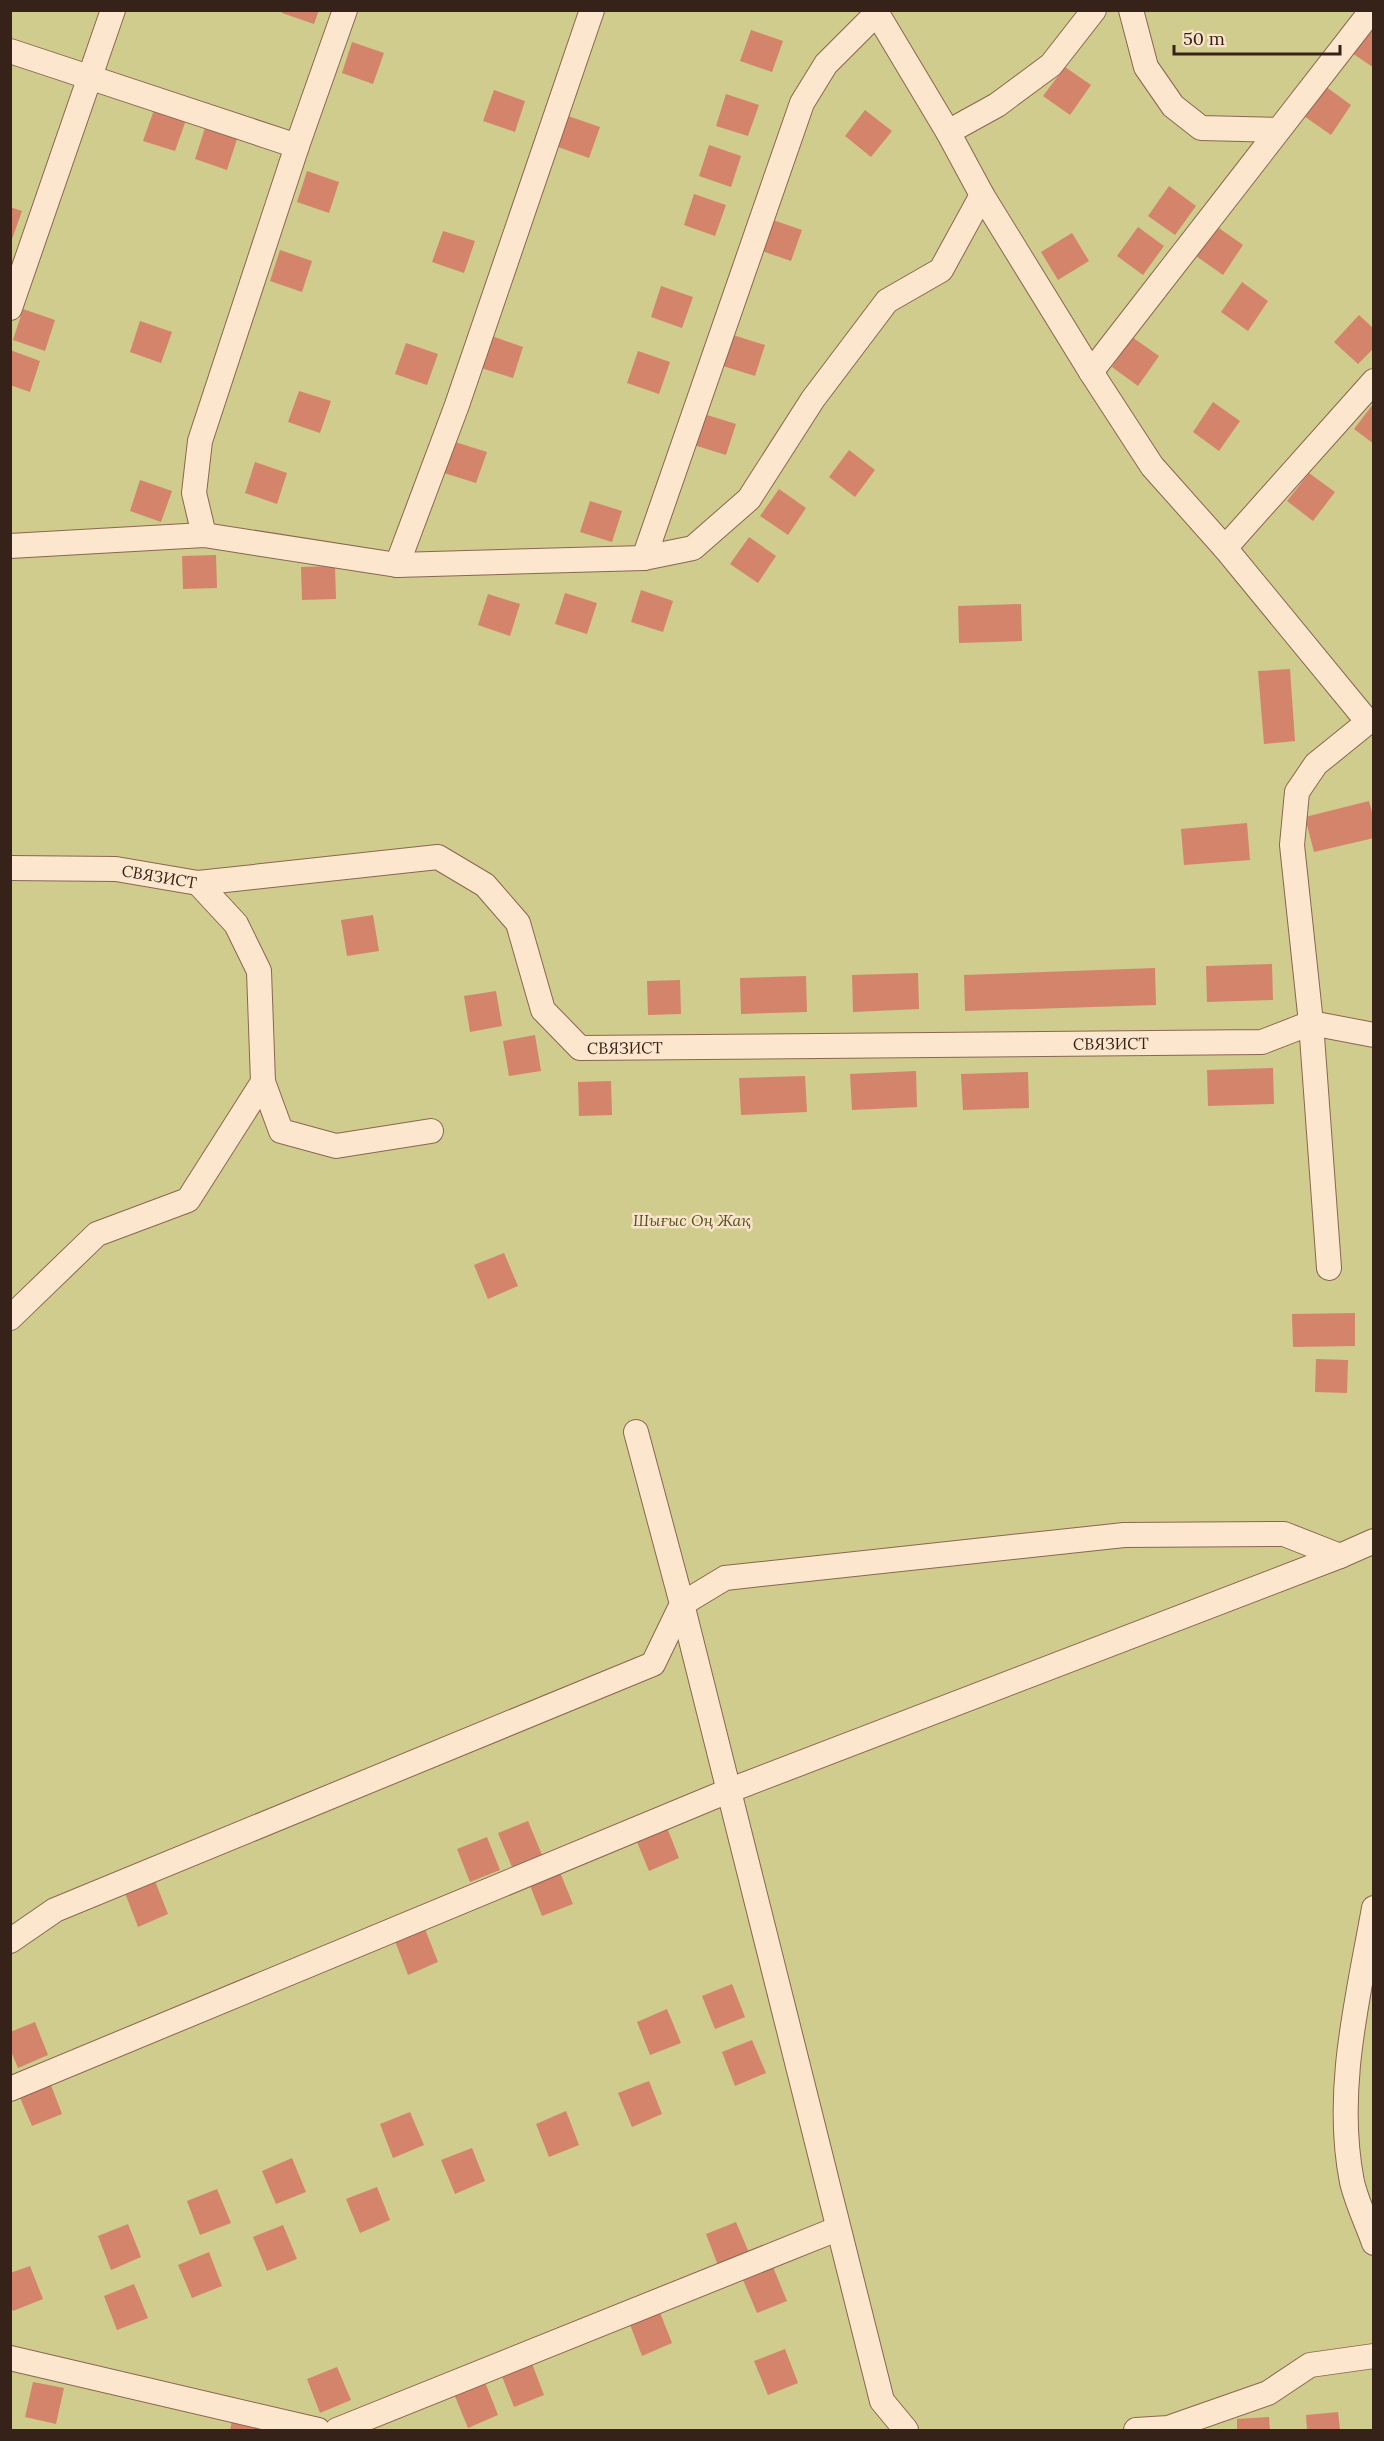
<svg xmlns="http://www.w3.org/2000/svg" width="1384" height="2441" viewBox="0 0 1384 2441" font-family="Lora,serif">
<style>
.green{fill:#d0cc8d}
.building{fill:#d4846b}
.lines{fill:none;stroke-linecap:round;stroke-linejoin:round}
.minor-casing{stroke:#8a6652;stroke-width:26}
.minor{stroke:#fce6cd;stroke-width:24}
.labels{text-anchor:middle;stroke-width:5;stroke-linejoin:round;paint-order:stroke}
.street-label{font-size:16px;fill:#372219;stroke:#f9e3ca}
.park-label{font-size:16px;font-style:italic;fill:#51561e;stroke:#f9e3ca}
</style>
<rect width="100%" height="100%" fill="#f2d7b9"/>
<!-- green -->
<rect class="green" x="11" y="11" width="1362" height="2419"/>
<!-- building -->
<g class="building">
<polygon points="283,10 319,10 314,24 282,13"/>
<polygon points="1374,23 1374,68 1352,53"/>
<polygon points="751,30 783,41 772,72 740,61"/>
<polygon points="352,42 384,53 373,84 342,73"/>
<polygon points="1065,67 1091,85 1070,115 1043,96"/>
<polygon points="1325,86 1351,105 1331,135 1304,116"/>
<polygon points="494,90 525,101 515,132 483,121"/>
<polygon points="726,94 759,105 748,136 716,126"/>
<polygon points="154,110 186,120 175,151 143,141"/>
<polygon points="865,110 892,131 871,157 845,136"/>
<polygon points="568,116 600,127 589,158 558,147"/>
<polygon points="205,128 237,139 227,170 195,159"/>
<polygon points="709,145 741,156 731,187 699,176"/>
<polygon points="307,171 339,182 329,213 297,202"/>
<polygon points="1169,186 1196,206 1175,235 1148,216"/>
<polygon points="694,194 726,205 715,236 684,225"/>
<polygon points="10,207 22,211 11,242 10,241"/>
<polygon points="770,219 802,230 791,261 759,250"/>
<polygon points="1216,226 1243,245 1223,275 1196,256"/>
<polygon points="1138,227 1164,246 1143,275 1117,256"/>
<polygon points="443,231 475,241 464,273 432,262"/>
<polygon points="1072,233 1089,261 1058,280 1041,252"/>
<polygon points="280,250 312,261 302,292 270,281"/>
<polygon points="1242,282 1268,301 1248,331 1221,312"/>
<polygon points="661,286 693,297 682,328 651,317"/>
<polygon points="23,309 55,320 45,351 13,340"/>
<polygon points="1359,315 1374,329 1374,348 1358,364 1334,342"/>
<polygon points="140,321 172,332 161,363 130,352"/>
<polygon points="733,335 765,345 755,376 723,366"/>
<polygon points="492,336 523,347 513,378 481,368"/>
<polygon points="1132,337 1159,356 1138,386 1112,367"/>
<polygon points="406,343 438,354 427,385 395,374"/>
<polygon points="10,350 40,361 30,392 10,385"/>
<polygon points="638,351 670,362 659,394 627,383"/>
<polygon points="299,391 331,401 320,433 288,422"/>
<polygon points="1213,402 1240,421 1219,451 1193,432"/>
<polygon points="1374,403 1374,444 1354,429"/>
<polygon points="704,414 736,424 726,455 694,445"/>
<polygon points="455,442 487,452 476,483 444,473"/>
<polygon points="849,450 875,470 855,497 829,477"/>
<polygon points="255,462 287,473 277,504 245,493"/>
<polygon points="1309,473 1335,492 1313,521 1287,501"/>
<polygon points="140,480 172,491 161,522 130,511"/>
<polygon points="779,489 806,508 788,535 760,516"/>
<polygon points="590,501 622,511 612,542 580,532"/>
<polygon points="749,537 776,556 758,583 730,564"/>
<polygon points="216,555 217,588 183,589 182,556"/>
<polygon points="335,566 336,599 302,600 301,567"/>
<polygon points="641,590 673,601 663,632 631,622"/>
<polygon points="565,593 597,603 587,634 555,624"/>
<polygon points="488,594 520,604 510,636 478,625"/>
<polygon points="1021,604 1022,641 959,643 958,606"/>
<polygon points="1290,669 1295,741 1264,744 1258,671"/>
<polygon points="1369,801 1374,819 1374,838 1314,852 1305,817"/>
<polygon points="1247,823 1250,860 1184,865 1181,829"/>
<polygon points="373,915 379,951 347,956 341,920"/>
<polygon points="1272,964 1273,1000 1207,1002 1206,966"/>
<polygon points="1155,968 1156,1005 965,1011 964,975"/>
<polygon points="918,973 919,1009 853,1012 852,975"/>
<polygon points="806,976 807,1012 741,1014 740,978"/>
<polygon points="680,980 681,1014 648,1015 647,981"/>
<polygon points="496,991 502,1026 470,1032 464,996"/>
<polygon points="535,1035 541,1071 509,1076 503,1041"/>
<polygon points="1273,1068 1274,1104 1208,1106 1207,1070"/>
<polygon points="916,1071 917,1107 852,1110 850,1074"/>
<polygon points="1028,1072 1029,1108 963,1110 961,1074"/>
<polygon points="805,1076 807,1112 741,1115 739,1078"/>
<polygon points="611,1081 612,1115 579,1116 578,1082"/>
<polygon points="504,1253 518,1286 488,1299 474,1265"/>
<polygon points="1355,1313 1355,1346 1293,1347 1292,1314"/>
<polygon points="1316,1359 1348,1360 1347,1393 1315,1392"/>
<polygon points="528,1821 542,1855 512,1867 498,1833"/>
<polygon points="666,1825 679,1858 649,1871 635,1837"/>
<polygon points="487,1837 500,1870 470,1882 457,1849"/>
<polygon points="559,1870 573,1904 542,1916 529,1883"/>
<polygon points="155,1881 168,1914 138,1927 125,1893"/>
<polygon points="425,1929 438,1962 408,1975 395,1941"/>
<polygon points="732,1984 745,2017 715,2029 702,1996"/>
<polygon points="667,2009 681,2043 650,2055 637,2022"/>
<polygon points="35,2022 48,2055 18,2068 10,2049 10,2032"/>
<polygon points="752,2040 766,2073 735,2086 722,2052"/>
<polygon points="49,2080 62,2114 32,2126 18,2093"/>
<polygon points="649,2081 662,2114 632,2127 618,2093"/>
<polygon points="566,2111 579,2145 549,2157 536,2124"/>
<polygon points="410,2112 424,2145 393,2158 380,2124"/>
<polygon points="472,2148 485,2181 455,2194 441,2160"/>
<polygon points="292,2158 306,2192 276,2204 262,2171"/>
<polygon points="377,2187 390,2220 360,2233 346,2199"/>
<polygon points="217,2189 231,2223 200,2235 187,2201"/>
<polygon points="736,2222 750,2255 719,2268 706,2234"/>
<polygon points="128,2224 141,2257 111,2270 98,2236"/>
<polygon points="283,2225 297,2259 267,2271 253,2237"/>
<polygon points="209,2252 222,2286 192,2298 178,2265"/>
<polygon points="30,2266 43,2299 13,2311 10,2306 10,2273"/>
<polygon points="773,2267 787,2301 757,2313 743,2280"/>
<polygon points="134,2284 148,2318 117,2330 104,2296"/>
<polygon points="659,2310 672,2343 642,2356 629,2322"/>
<polygon points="785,2349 798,2383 768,2395 754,2361"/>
<polygon points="531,2361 544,2395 514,2407 501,2374"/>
<polygon points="337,2367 351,2400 320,2413 307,2379"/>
<polygon points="33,2382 64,2388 56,2424 25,2417"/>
<polygon points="485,2382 498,2415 468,2428 454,2394"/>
<polygon points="1338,2412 1340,2430 1307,2430 1306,2415"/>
<polygon points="1269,2417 1270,2430 1237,2430 1237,2419"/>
<polygon points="232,2420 264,2427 263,2430 230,2430"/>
</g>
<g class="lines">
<!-- minor casing -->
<g class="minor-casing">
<g id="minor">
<polyline points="875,10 948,132 982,195 1091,372 1152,466 1225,548 1368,722 1374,720"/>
<polyline points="1131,10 1146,67 1173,106 1201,128 1278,130"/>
<polyline points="10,51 297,146 345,10"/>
<polyline points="948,132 997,105 1051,65 1094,10"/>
<polyline points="10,308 113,10"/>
<polyline points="1091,372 1372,10"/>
<polyline points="204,535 194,493 200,441 297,146"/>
<polyline points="10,546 204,535 397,565 644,558 693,548 749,499 813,399 887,301 941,270 982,195"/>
<polyline points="1225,548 1374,381"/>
<polyline points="644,558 802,103 826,64 877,13"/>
<polyline points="397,565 457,405 592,10"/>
<path id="s1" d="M10,868l106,1 82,14 240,-26 47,28 33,38 25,87 37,38 682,-6 49,-19 63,12"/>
<polyline points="263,1082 281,1131 336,1146 431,1131"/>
<polyline points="1329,1268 1311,1023 1292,845 1297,792 1316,764 1368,722"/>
<polyline points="10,1318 97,1234 188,1200 263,1082 259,971 236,924 198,883"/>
<path d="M1374,1908c-16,90 -40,183 -22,274 5,21 15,41 22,61"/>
<polyline points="10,1941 55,1910 653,1664 682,1604 636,1432"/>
<polyline points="10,2089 728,1791 1340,1556 1374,1541"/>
<polyline points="10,2358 318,2430"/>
<polyline points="337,2430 837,2229"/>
<polyline points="906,2430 882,2401 682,1604 725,1578 1124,1535 1284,1534 1340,1556"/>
<polyline points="1136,2430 1168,2428 1268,2393 1310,2365 1374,2356"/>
</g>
</g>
<!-- minor -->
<use href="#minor" class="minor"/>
</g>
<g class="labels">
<!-- street labels -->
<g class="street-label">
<text dy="6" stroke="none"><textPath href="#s1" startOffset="150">СВЯЗИСТ</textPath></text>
<text dy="6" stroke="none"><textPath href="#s1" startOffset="1210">СВЯЗИСТ</textPath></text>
<text dy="6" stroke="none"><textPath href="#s1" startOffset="724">СВЯЗИСТ</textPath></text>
</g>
<!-- park labels -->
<g class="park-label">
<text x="692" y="1226">Шығыс Оң Жақ</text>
</g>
</g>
<!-- border -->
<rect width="1384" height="2441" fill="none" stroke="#372219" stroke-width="24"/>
<!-- scale -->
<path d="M1174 45v9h166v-9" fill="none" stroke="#372219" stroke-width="3"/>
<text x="1183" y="45" font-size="18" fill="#372219" stroke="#f9e3ca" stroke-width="4.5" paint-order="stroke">50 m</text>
</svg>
